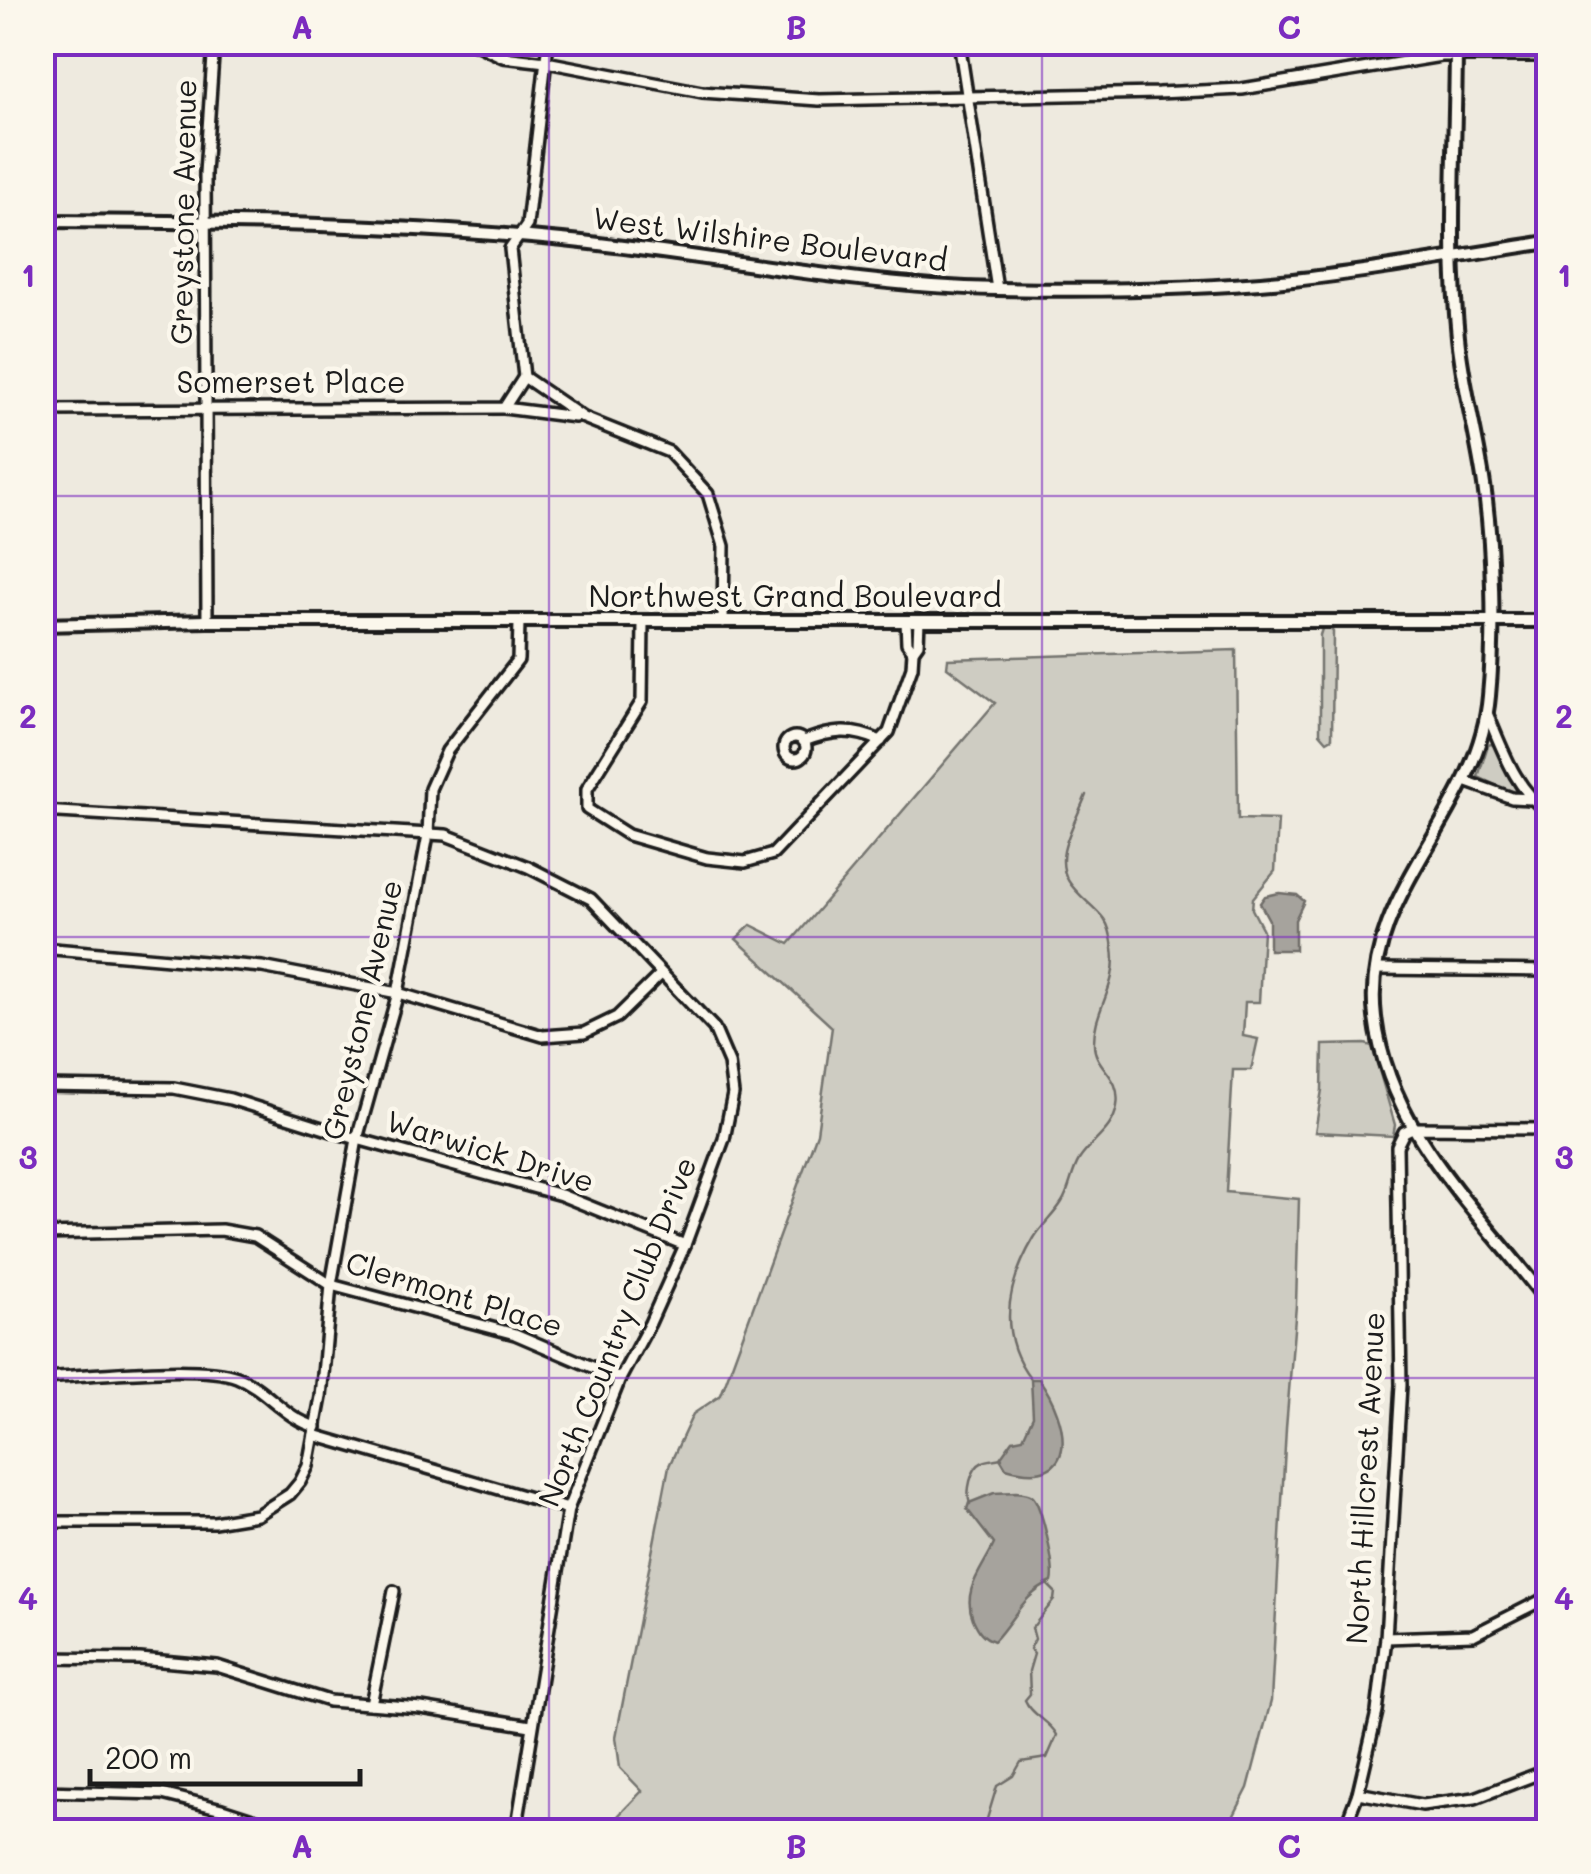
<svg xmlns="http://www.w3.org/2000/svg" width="1591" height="1874" viewBox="0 0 1591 1874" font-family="Mali,sans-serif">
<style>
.green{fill:#ceccc2;stroke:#75746f;stroke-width:2.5}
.water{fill:#a6a39d;stroke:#6f6d69;stroke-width:2.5}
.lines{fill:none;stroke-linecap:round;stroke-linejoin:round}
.stream{stroke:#6f6d69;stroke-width:2.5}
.minor-casing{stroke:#1c1c1c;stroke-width:16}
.tertiary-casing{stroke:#1c1c1c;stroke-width:18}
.minor{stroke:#fbf7ec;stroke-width:9}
.tertiary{stroke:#fbf7ec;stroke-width:10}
.grid{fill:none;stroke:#7b2cbf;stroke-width:2.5;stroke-opacity:0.55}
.labels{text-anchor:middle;stroke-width:9;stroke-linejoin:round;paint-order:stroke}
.street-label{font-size:30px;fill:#1c1c1c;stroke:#fbf7ec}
.neatline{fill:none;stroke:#7b2cbf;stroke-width:4}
.grid-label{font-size:32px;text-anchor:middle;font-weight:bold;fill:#7b2cbf}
</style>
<rect width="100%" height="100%" fill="#eeeadf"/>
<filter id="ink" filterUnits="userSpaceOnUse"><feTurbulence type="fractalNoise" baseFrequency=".01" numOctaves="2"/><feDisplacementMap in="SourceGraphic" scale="20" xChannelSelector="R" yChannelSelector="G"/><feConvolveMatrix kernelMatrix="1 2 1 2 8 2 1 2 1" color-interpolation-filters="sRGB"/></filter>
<g filter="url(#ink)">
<!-- green -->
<g class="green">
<polygon points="1329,627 1333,632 1332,738 1327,741 1320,733 1320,635 1322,629"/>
<polygon points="1236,650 1238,819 1278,820 1275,871 1253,898 1252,909 1263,930 1259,1002 1245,1002 1243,1036 1258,1039 1251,1070 1233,1070 1226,1192 1299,1199 1296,1305 1286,1428 1271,1701 1248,1788 1226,1831 618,1831 618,1816 642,1791 620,1768 616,1737 669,1466 693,1414 721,1395 817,1133 832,1027 736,939 751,925 789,944 995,703 947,667 948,659"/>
<polygon points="1491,744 1495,746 1517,792 1512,793 1478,777 1488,745"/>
<polygon points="1365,1044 1372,1046 1395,1125 1393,1136 1315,1132 1322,1090 1323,1045"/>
</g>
<!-- water -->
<g class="water">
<polygon points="1279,893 1297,895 1304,901 1295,920 1295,950 1269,950 1269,920 1260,903 1265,896"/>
<path d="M1031,1379h8c30,41 43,111 -33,89l-6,-10 13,-18 10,-2 10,-22z"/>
<path d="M1016,1492c6,1 12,1 16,4 9,6 24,72 20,86 -29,12 -38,38 -58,59 -12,-4 -16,-11 -21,-22 -12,-29 10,-50 21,-75l-27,-35 2,-6 25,-10z"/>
</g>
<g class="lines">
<!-- stream -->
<g class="stream">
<path d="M1031,1379c-35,-45 -24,-95 3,-141 8,-13 20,-23 28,-36 8,-12 9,-29 17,-42 13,-20 34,-29 38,-54 5,-31 -23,-38 -23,-62 -1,-34 25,-58 19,-96 -1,-8 -4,-22 -9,-29 -17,-22 -47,-33 -40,-68 4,-19 15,-38 22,-56"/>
<path d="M970,1504c-4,-11 0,-36 13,-42 1,-1 17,-4 19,-4"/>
<path d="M989,1832l-2,-13 10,-33 16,-10 8,-14 26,-4 10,-23c-7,-14 -26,-20 -32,-35l5,-6 -1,-23 5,-17 -4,-5 5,-10 -3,-11 22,-28 1,-8 -8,-8"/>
</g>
<!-- minor casing -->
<g class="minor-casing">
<g id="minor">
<polyline points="471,42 503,57 546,62 702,92 819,100 1158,93 1242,89 1441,56 1548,56"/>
<polyline points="548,42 527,225 510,249 524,377 584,418 669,452 708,494 724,546 723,622"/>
<polyline points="959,42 997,289"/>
<polyline points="504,408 575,417"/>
<polyline points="42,410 504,408 524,377"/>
<polyline points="207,621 205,173 214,42"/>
<polyline points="906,621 907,643 913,651"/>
<polyline points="643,623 642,701 587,789 587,809 628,835 707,858 745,862 773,854 889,732 912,667 913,651 918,644 919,621"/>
<path d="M1487,713c16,37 28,76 61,99"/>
<circle cx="795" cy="748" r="11"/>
<path d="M804,741c29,-11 48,-13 77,0"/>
<polyline points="1465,781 1512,798 1530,799"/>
<polyline points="42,811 446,835 528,867 591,899 714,1028 729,1063 733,1094 724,1139 685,1245 650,1323 620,1379 568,1509 516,1832"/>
<polyline points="42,948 262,967 398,993 543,1036 584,1033 617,1017 661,974"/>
<polyline points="1376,969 1548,971"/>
<polyline points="42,1086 174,1088 230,1099 357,1139 561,1195 685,1245"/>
<polyline points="42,1234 221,1230 255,1236 331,1285 515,1334 620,1379"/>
<path d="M42,1378c45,-2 158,-15 195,-1 30,12 47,41 79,50"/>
<polyline points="314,1435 568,1509"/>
<polyline points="42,1522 214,1522 257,1515 290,1494 300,1482 308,1466 321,1397 331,1285 357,1139 398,993 428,835 430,789 447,751 518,660 519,623"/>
<polyline points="1386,1638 1473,1635 1548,1597"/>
<polyline points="42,1658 140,1659 217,1666 329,1701 421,1708 531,1726"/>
<polyline points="371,1704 394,1591"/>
<polyline points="42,1791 162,1794 222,1809 293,1832"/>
<polyline points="1358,1793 1422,1805 1475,1798 1548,1770"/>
<polyline points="1343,1832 1358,1793 1377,1712 1386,1638 1401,1385 1397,1146 1404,1132 1412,1128 1548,1129"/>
</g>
</g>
<!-- tertiary casing -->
<g class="tertiary-casing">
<g id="tertiary">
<path d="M1456,42c0,98 -8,198 2,295 5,50 19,98 26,148 9,63 11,148 5,211 -10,118 -129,199 -114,321 14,117 107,197 173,286"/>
<path d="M42,221c180,1 361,2 540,21 138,15 275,44 415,47 98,2 198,1 296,-9 85,-9 171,-25 255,-38"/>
<polyline points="42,625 207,621 1548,621"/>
</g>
</g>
<!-- minor -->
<use href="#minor" class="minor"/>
<!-- tertiary -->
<use href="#tertiary" class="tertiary"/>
</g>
</g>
<!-- grid -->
<path class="grid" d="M549,42v1790M1042,42v1790M42,496h1506M42,937h1506M42,1378h1506"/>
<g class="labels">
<!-- street labels -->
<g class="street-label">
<text transform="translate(184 212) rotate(-89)" y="10">Greystone Avenue</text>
<text transform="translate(770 240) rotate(7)" y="10">West Wilshire Boulevard</text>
<text x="291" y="393">Somerset Place</text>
<text x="795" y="607">Northwest Grand Boulevard</text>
<text transform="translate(363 1010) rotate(-77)" y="10">Greystone Avenue</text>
<text transform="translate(490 1152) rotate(17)" y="10">Warwick Drive</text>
<text transform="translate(454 1295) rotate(17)" y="10">Clermont Place</text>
<text transform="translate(618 1332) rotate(-68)" y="10">North Country Club Drive</text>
<text transform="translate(1366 1478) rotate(-87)" y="10">North Hillcrest Avenue</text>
</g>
</g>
<!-- margin -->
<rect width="1591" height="1874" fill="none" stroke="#fbf7ec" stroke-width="110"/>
<!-- scale -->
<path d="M90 1769v15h270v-15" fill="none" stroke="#1c1c1c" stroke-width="5"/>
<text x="105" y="1769" font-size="30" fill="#1c1c1c" stroke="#fbf7ec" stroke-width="8" paint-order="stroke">200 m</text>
<rect x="55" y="55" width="1481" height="1764" class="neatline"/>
<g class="grid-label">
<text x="302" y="39">A</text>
<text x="796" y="39">B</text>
<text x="1289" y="39">C</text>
<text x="28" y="287">1</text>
<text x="1564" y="287">1</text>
<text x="28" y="728">2</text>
<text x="1564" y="728">2</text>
<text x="28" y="1169">3</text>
<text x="1564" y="1169">3</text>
<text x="28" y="1610">4</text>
<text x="1564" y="1610">4</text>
<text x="302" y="1858">A</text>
<text x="796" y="1858">B</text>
<text x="1289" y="1858">C</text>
</g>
</svg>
